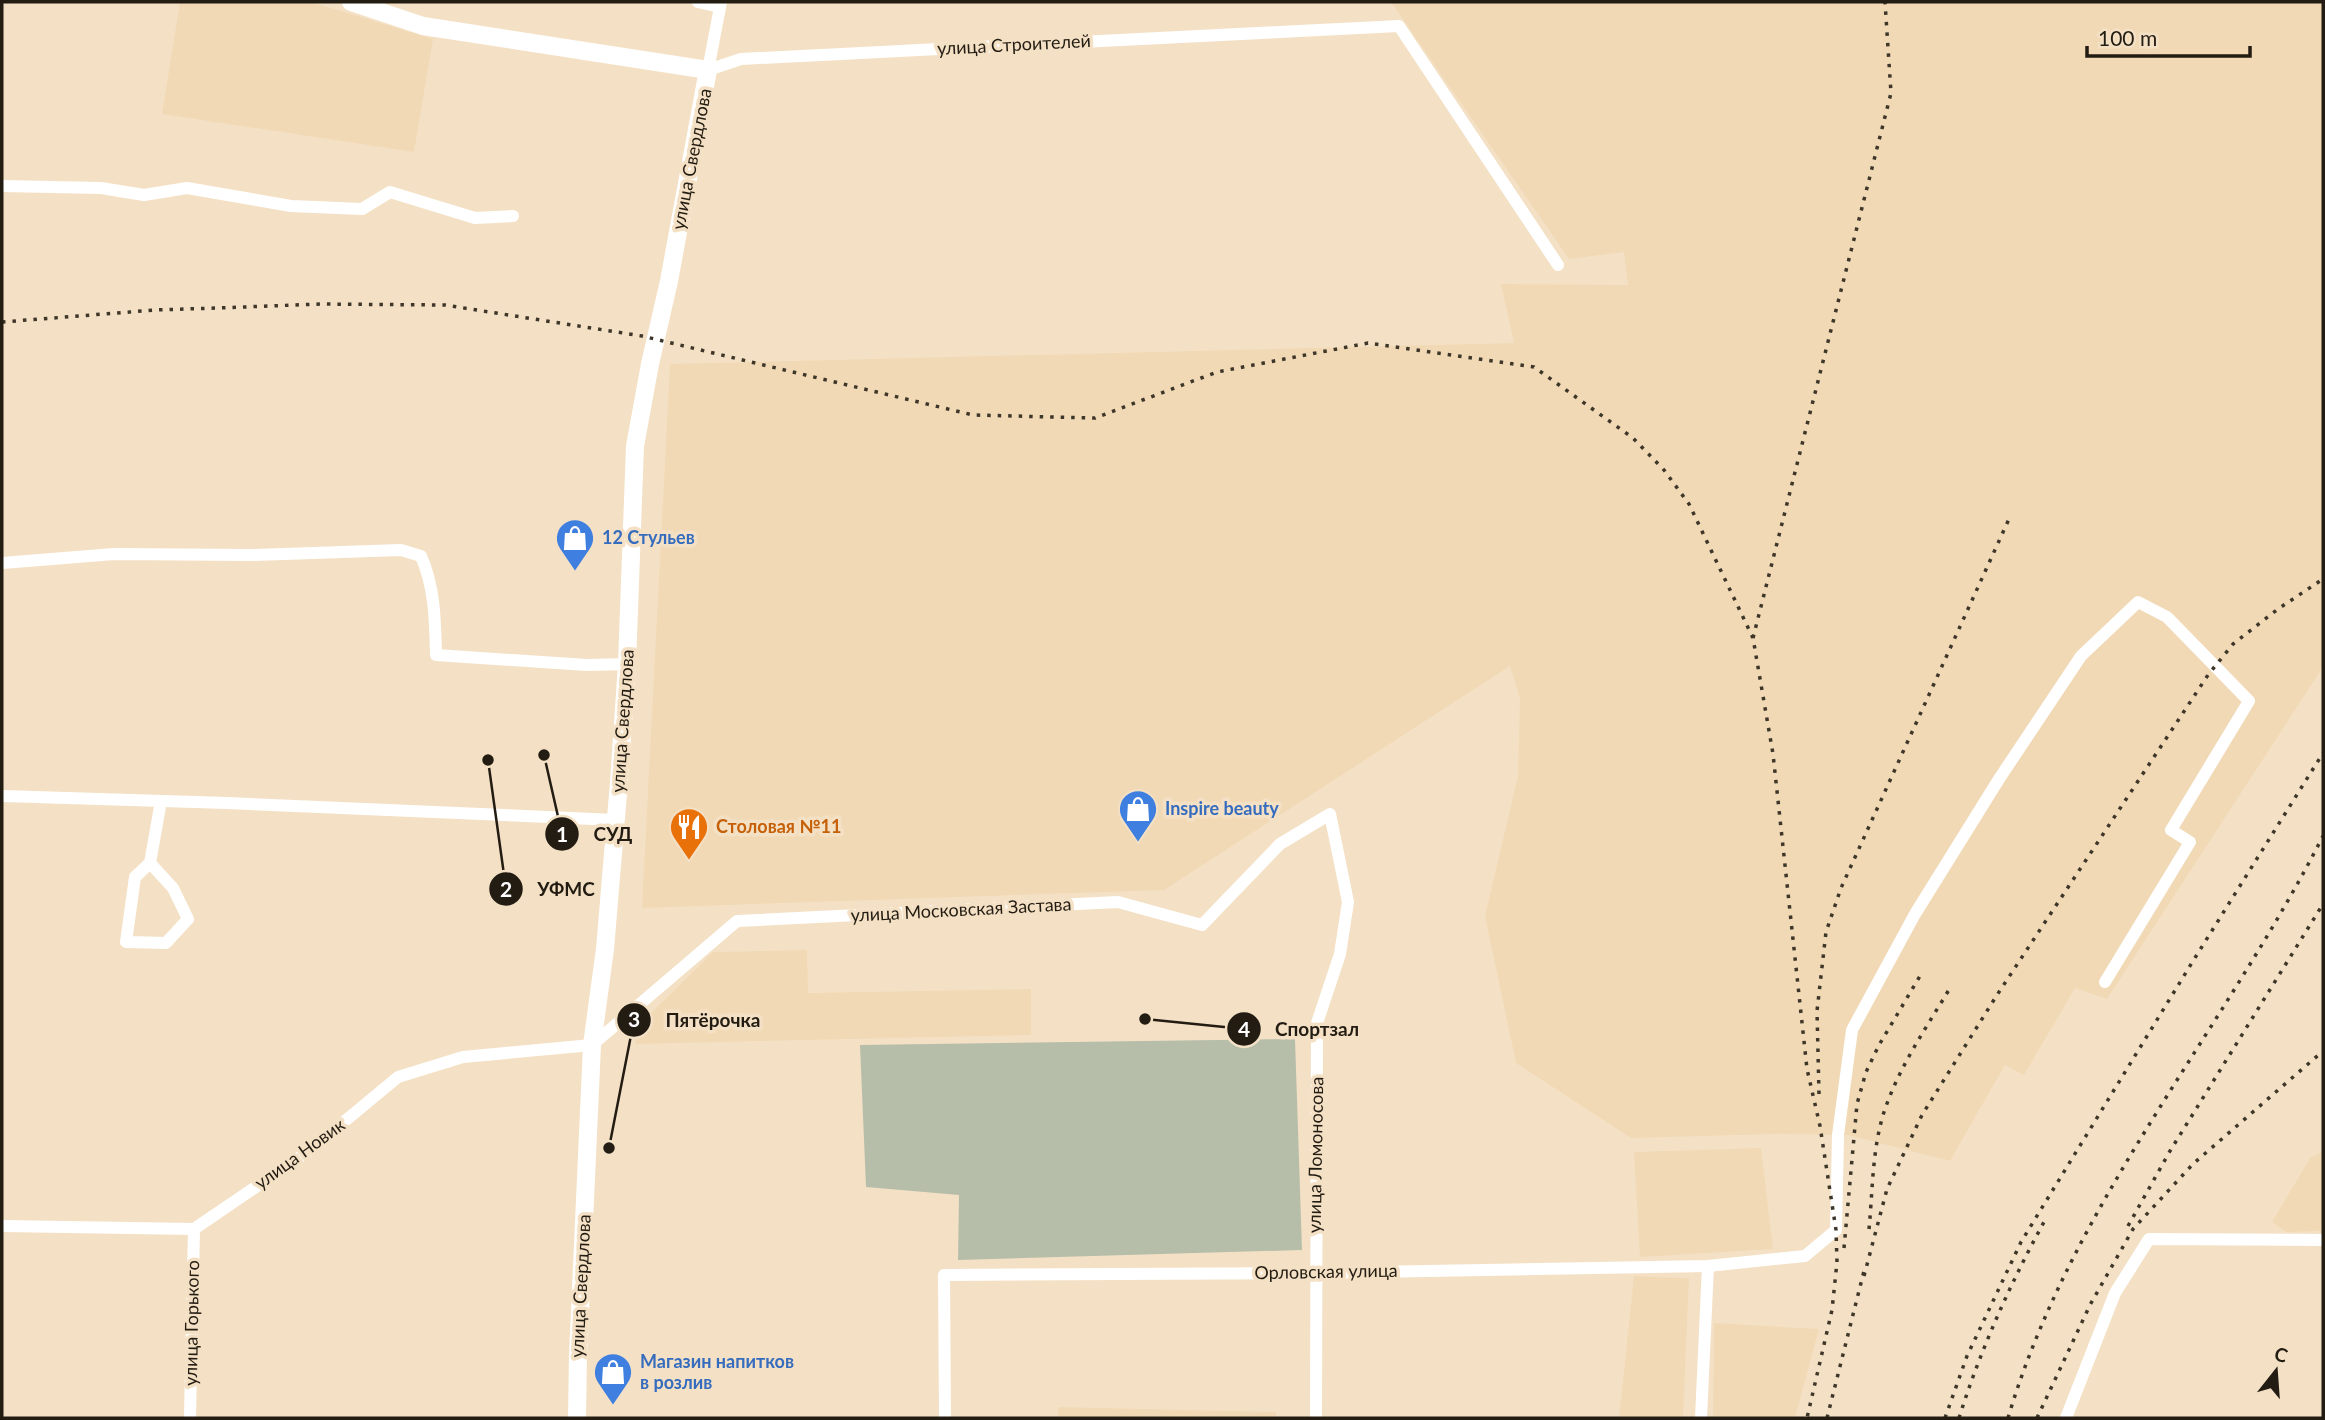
<svg xmlns="http://www.w3.org/2000/svg" width="2325" height="1420" viewBox="0 0 2325 1420" font-family="Lato,sans-serif">
<style>
.built{fill:#f1d9b6}
.green{fill:#b6beaa}
.lines{fill:none;stroke-linecap:round;stroke-linejoin:round}
.street{stroke:#fff;stroke-width:12}
.secondary{stroke:#fff;stroke-width:18}
.rail{stroke:#3e3629;stroke-width:3.5;stroke-dasharray:3.5 7;stroke-linecap:butt}
.labels{text-anchor:middle;stroke-width:7;stroke-linejoin:round;paint-order:stroke}
.street-label{font-size:18px;fill:#231c12;stroke:#f4e1c5}
.shop-label{font-size:18px;font-weight:bold;fill:#366cbe;stroke:#f4e1c5;text-anchor:start}
.food-label{font-size:18px;font-weight:bold;fill:#c56008;stroke:#f4e1c5;text-anchor:start}
.leader{fill:none;stroke:#231c12;stroke-width:2.5}
.callout-dot{fill:#231c12;stroke:#f4e1c5;stroke-width:2.5}
.mark-label{font-size:21px;text-anchor:middle;font-weight:bold;fill:#fff}
.callout-label{font-size:19px;text-anchor:middle;font-weight:bold;fill:#231c12;stroke:#f4e1c5;stroke-width:7;stroke-linejoin:round;paint-order:stroke}
</style>
<rect width="100%" height="100%" fill="#f4e1c5"/>
<!-- built -->
<g class="built">
<polygon points="180,2 311,2 433,39 414,152 162,114"/>
<polygon points="1391,2 2323,2 2323,667 2107,999 2075,988 2024,1075 2005,1065 1950,1161 1848,1135 1777,1134 1631,1138 1516,1063 1485,916 1518,776 1520,698 1510,666 1164,890 642,908 670,364 1514,343 1501,284 1628,285 1624,252 1569,259"/>
<polygon points="807,950 808,993 1031,989 1031,1035 635,1044 639,1025 713,952"/>
<polygon points="1761,1148 1773,1249 1640,1257 1634,1152"/>
<polygon points="2323,1152 2323,1231 2286,1232 2272,1222 2310,1158"/>
<polygon points="1634,1276 1689,1278 1683,1418 1619,1418"/>
<polygon points="1714,1323 1819,1329 1795,1418 1713,1418"/>
<polygon points="1058,1407 1276,1412 1276,1418 1058,1418"/>
</g>
<!-- green -->
<polygon class="green" points="1295,1039 1302,1250 958,1260 959,1195 866,1187 860,1045"/>
<g class="lines">
<!-- street -->
<g class="street">
<polyline points="698,2 720,7"/>
<polyline points="721,2 708,70 741,59 1399,26 1558,265"/>
<polyline points="2,186 101,188 144,195 187,188 291,206 362,209 390,192 475,218 513,216"/>
<path d="M2,563l112,-9 137,1 150,-5 20,6c14,32 14,64 15,99l151,10 40,-1"/>
<polyline points="2,796 227,803 616,820"/>
<polyline points="150,863 135,877 126,942 166,943 188,919 173,888 150,863 161,801"/>
<polyline points="2,1226 194,1229 310,1150 398,1077 463,1057 592,1045 737,921 1118,902 1202,925 1280,844 1330,814 1348,902 1340,954 1317,1023 1316,1418"/>
<polyline points="190,1418 194,1229"/>
<polyline points="945,1418 944,1275 1315,1273 1708,1266 1805,1256 1836,1230 1838,1135 1852,1030 1915,914 1999,779 2081,656 2138,602 2167,617 2249,701 2171,830 2190,842 2105,982"/>
<polyline points="1701,1418 1708,1266"/>
<polyline points="2066,1418 2115,1293 2149,1239 2323,1240"/>
</g>
<!-- secondary -->
<polyline class="secondary" points="351,2 423,26 708,70 669,281 650,364 635,446 627,664 619,782 605,949 592,1045 578,1355 577,1418"/>
<!-- rail -->
<g class="rail">
<polyline points="2,322 155,310 218,308 320,304 445,305 642,336 973,415 1095,418 1217,372 1368,343 1534,367 1633,438 1664,470 1689,504 1753,638 1773,754 1807,1069 1820,1126 1836,1230 1837,1262 1832,1310 1807,1418"/>
<polyline points="1753,638 1891,93 1885,2"/>
<polyline points="1819,1094 1817,1011 1826,932 1841,888 2009,519"/>
<polyline points="2128,1226 2170,1151 2323,904"/>
<path d="M1869,1229c4,-41 3,-89 19,-128 15,-40 40,-76 62,-113"/>
<polyline points="1844,1248 1857,1104 1866,1072 1879,1045 1923,971"/>
<polyline points="1864,1276 1887,1189 1922,1115 1997,995 2208,675 2233,644 2278,609 2323,579"/>
<polyline points="1827,1418 1865,1267"/>
<polyline points="1945,1418 1967,1356 2021,1242 2193,961 2323,753"/>
<path d="M1959,1418c21,-67 51,-134 85,-196"/>
<path d="M2008,1418c63,-213 215,-386 315,-582"/>
<polyline points="2037,1418 2090,1305 2133,1229 2193,1164 2323,1051"/>
</g>
</g>
<!-- icons -->
<defs>
<g id="shop-pin" transform="scale(2.0125)"><path d="M0 17L-7.5 6A9.5 9.5 0 1 1 7.5 6Z" fill="#3f7fe0" stroke="#f4e1c5"/><path d="M-5-2.5h2.3a2.7 3.5 0 0 1 5.4 0H5L5.5 6h-11ZM-1.5-2.5h3a1.5 2.3 0 0 0-3 0Z" fill="#fff"/></g>
<g id="restaurant-pin" transform="scale(2.0125)"><path d="M0 17L-7.5 6A9.5 9.5 0 1 1 7.5 6Z" fill="#e8710a" stroke="#f4e1c5"/><path d="M-5-6h1v4h1v-4h1v4h1v-4h1v5L-1.5 .5V6h-2V.5L-5-1ZM5-6V6H3V1.5H1.5Q1.5-4 5-6Z" fill="#fff"/></g>
</defs>
<g fill-rule="evenodd">
<use href="#shop-pin" x="575" y="538"/>
<use href="#shop-pin" x="1138" y="809"/>
<use href="#restaurant-pin" x="689" y="827"/>
<use href="#shop-pin" x="613" y="1372"/>
</g>
<g class="labels">
<!-- street labels -->
<g class="street-label">
<text transform="translate(1014 45) rotate(-3)" y="6">улица Строителей</text>
<text transform="translate(692 159) rotate(-79)" y="6">улица Свердлова</text>
<text transform="translate(623 721) rotate(-86)" y="6">улица Свердлова</text>
<text transform="translate(961 910) rotate(-3)" y="6">улица Московская Застава</text>
<text transform="translate(300 1154) rotate(-36)" y="6">улица Новик</text>
<text transform="translate(1316 1155) rotate(-89)" y="6">улица Ломоносова</text>
<text transform="translate(1326 1272) rotate(-1)" y="6">Орловская улица</text>
<text transform="translate(581 1286) rotate(-87)" y="6">улица Свердлова</text>
<text transform="translate(192 1323) rotate(-89)" y="6">улица Горького</text>
</g>
<!-- shop labels -->
<g class="shop-label">
<text x="602" y="544">12 Стульев</text>
<text x="1165" y="815">Inspire beauty</text>
<text x="640" y="1368">Магазин напитков<tspan x="640" dy="21">в розлив</tspan></text>
</g>
<!-- food labels -->
<g class="food-label">
<text x="716" y="833">Столовая №11</text>
</g>
</g>
<!-- callouts -->
<path class="leader" d="M544 755L562 834M488 760L506 889M609 1148L634 1020M1145 1019L1244 1029"/>
<g class="callout-dot">
<circle cx="544" cy="755" r="7"/>
<circle cx="488" cy="760" r="7"/>
<circle cx="609" cy="1148" r="7"/>
<circle cx="1145" cy="1019" r="7"/>
<circle cx="562" cy="834" r="18"/>
<circle cx="506" cy="889" r="18"/>
<circle cx="634" cy="1020" r="18"/>
<circle cx="1244" cy="1029" r="18"/>
</g>
<g class="mark-label">
<text x="562" y="842">1</text>
<text x="506" y="897">2</text>
<text x="634" y="1027">3</text>
<text x="1244" y="1037">4</text>
</g>
<g class="callout-label">
<text x="613" y="841">СУД</text>
<text x="566" y="896">УФМС</text>
<text x="713" y="1027">Пятёрочка</text>
<text x="1317" y="1036">Спортзал</text>
</g>
<!-- border -->
<rect width="2325" height="1420" fill="none" stroke="#231c12" stroke-width="7"/>
<!-- north arrow -->
<g transform="translate(2276 1371) rotate(17)" stroke="#f4e1c5" stroke-width="5" paint-order="stroke">
<path d="M0-5L12 26L0 18L-12 26Z" fill="#231c12"/>
<text y="-10" font-size="19" font-weight="bold" text-anchor="middle" fill="#231c12">С</text>
</g>
<!-- scale -->
<path d="M2087 46v10h163v-10" fill="none" stroke="#231c12" stroke-width="3.5"/>
<text x="2098" y="46" font-size="21" fill="#231c12" stroke="#f4e1c5" stroke-width="5" paint-order="stroke">100 m</text>
</svg>
